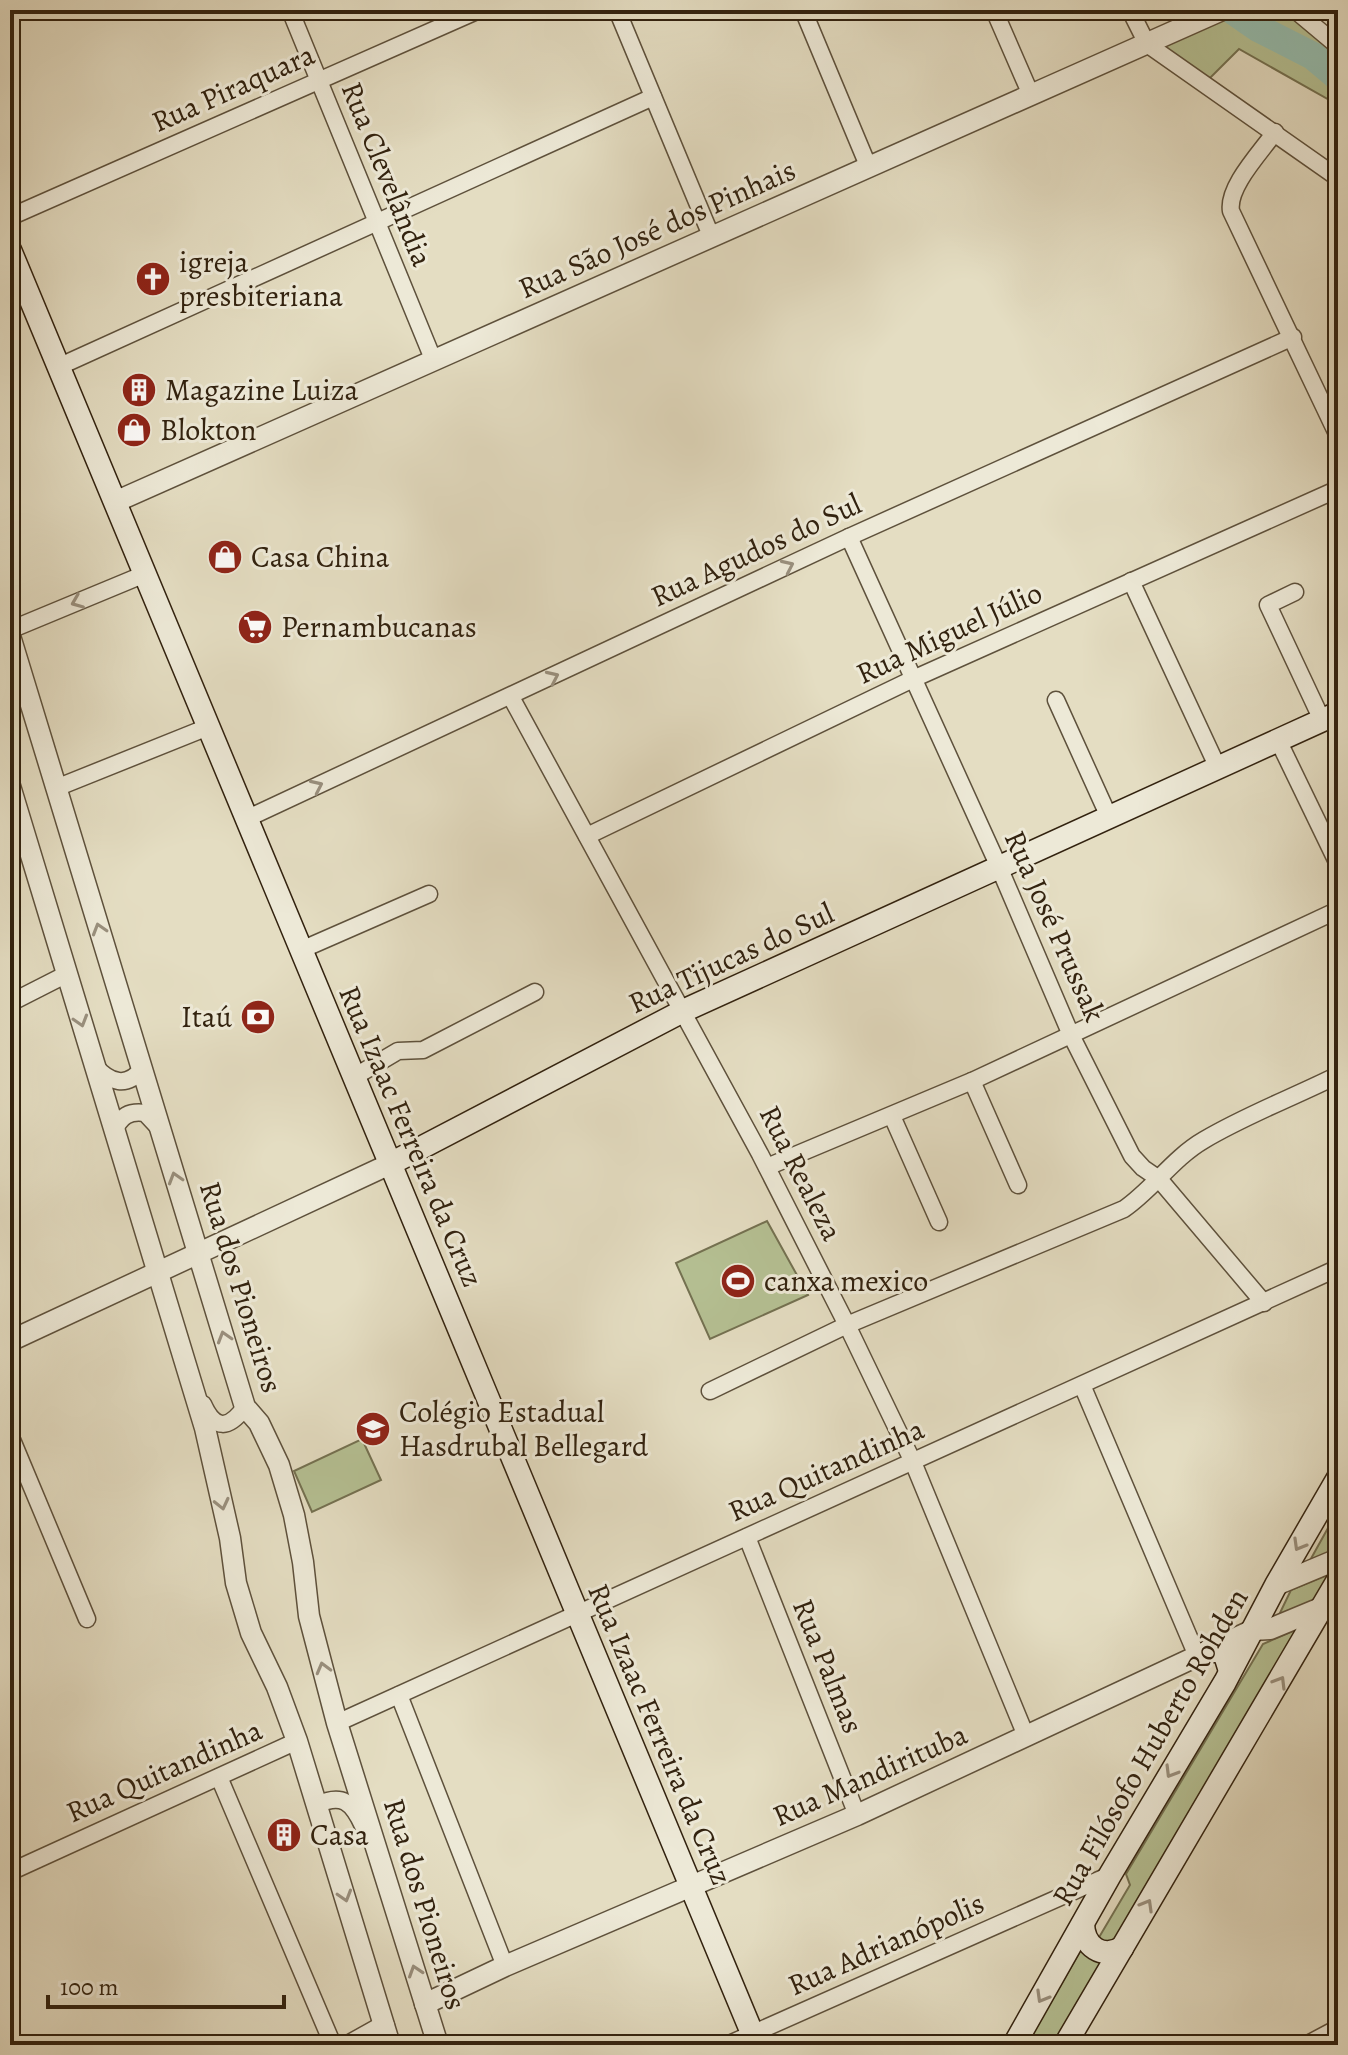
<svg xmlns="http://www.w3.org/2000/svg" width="1348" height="2055" viewBox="0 0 1348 2055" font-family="Alegreya,serif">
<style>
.green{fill:#b5c093;stroke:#747151;stroke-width:2}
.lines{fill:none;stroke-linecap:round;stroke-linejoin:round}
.river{stroke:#96bdae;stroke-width:28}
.minor-casing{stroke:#5e513c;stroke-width:19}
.tertiary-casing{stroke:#5e513c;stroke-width:23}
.secondary-casing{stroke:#32220f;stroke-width:25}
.minor{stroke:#ede9d7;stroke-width:16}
.tertiary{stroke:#ede9d7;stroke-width:20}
.secondary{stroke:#ede9d7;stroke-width:22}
.oneway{stroke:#998f7d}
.labels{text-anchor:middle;stroke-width:6;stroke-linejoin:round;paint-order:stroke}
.street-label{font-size:30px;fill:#32220f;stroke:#ede9d7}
.poi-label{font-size:30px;fill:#32220f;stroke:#ede9d7;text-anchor:start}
</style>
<rect width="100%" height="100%" fill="#e4ddc2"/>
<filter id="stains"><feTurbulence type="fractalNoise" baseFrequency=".0025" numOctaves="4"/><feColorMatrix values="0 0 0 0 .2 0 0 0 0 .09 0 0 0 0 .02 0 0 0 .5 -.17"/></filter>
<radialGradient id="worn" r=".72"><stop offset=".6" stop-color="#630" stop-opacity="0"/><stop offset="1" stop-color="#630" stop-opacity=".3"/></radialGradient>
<!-- green -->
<g class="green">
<polygon points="1286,10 1338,45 1338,112 1331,101 1239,49 1207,81 1161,45 1229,14 1255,33"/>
<polygon points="767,1221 808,1295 710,1339 676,1263"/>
<polygon points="362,1439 381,1480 312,1512 294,1471"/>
<polygon points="1338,1510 1338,1554 1308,1564"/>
<polygon points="1330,1574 1313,1602 1278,1617 1291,1590"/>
<polygon points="1300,1628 1112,1946 1098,1939 1130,1885 1126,1874 1263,1644"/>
<polygon points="1082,1948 1102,1963 1054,2045 1026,2045"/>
</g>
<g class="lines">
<!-- river -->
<polyline class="river" points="1232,10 1258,28 1313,56 1338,77"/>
<!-- minor casing -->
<g class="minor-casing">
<g id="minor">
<polyline points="290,10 433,359"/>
<polyline points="617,10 712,238"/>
<polyline points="803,10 869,168"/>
<polyline points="994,10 1031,95"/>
<polyline points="1130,10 1147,44 1338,178"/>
<polyline points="1295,10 1338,46"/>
<path d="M1275,132c-14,20 -48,55 -44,79l107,225"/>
<polyline points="10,217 479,10"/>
<polyline points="58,367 653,97"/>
<polyline points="849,537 999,867 1071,1035 1132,1156 1143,1168 1159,1179 1264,1303"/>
<polyline points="1131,581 1218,768"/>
<polyline points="1295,592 1268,605 1322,720"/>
<polyline points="10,630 145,574"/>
<polyline points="511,697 760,1154 847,1325 913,1462 1026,1736"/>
<polyline points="1056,700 1109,817"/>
<polyline points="1278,740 1338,864"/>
<polyline points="56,788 208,727"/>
<polyline points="246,819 849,537 1293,337"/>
<polyline points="587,836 913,679 1338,489"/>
<polyline points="301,950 429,894"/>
<polyline points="10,1003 67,974"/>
<path d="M95,1066c15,17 32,22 47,3"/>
<polyline points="354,1077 398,1051 423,1050 535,992"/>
<polyline points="972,1081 1018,1185"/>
<polyline points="892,1116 939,1222"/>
<path d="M114,1130c8,-14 14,-19 31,-17l14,15"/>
<polyline points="767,1167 972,1081 1338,910"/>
<polyline points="1082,1385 1197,1656"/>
<path d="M710,1391l137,-66 277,-116c29,-20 49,-51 80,-69 42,-25 90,-43 134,-65"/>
<path d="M203,1404c12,27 26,25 42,3"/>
<polyline points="10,1435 87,1619"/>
<polyline points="747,1537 857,1815"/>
<polyline points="399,1695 505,1966"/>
<polyline points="337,1723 1338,1268"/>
<polyline points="219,1777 333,2045"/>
<path d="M317,1805c25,-12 35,-3 46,21"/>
<polyline points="10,1872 297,1741"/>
<polyline points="727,2045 1110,1875"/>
<polyline points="1306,2045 1338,2028"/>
</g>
</g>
<!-- tertiary casing -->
<g class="tertiary-casing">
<g id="tertiary">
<polyline points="115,502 1222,10"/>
<polyline points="10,636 245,1407 259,1423 279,1465 294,1515 303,1562 309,1616 337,1723 438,2045"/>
<polyline points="10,786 205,1428 230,1538 236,1583 251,1633 277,1687 297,1741 390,2045"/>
<polyline points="10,1341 390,1164"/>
<polyline points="1276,1585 1338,1559"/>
<polyline points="425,2004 505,1966 857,1815 1253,1630 1270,1629 1328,1605"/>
<polyline points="350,2045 384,2026"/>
</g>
</g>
<!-- secondary casing -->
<g class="secondary-casing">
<g id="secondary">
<polyline points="10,250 757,2045"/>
<polyline points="390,1164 683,1011 1338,713"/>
<polyline points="1209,1651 1218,1651 1225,1655 1230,1671"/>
<path d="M1083,1924c1,23 19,35 39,24"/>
<polyline points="1014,2045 1110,1875 1225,1682 1276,1585 1338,1478"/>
<polyline points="1065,2045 1338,1580"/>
</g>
</g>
<!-- minor -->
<use href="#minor" class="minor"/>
<!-- tertiary -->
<use href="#tertiary" class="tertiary"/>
<!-- secondary -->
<use href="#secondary" class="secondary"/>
</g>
<!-- one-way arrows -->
<defs><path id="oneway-chevron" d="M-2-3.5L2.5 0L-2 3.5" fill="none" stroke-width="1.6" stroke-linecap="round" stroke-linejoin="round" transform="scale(2)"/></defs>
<g class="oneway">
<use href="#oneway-chevron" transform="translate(788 566) rotate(-25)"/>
<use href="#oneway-chevron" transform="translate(77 602) rotate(158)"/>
<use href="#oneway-chevron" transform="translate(553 677) rotate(-25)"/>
<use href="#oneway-chevron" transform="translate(317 786) rotate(-25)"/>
<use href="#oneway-chevron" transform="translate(99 929) rotate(-107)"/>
<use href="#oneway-chevron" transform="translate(81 1021) rotate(73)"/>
<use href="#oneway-chevron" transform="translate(175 1178) rotate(-107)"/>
<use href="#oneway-chevron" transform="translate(224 1337) rotate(-107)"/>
<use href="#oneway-chevron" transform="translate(222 1504) rotate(77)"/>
<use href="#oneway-chevron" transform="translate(1299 1545) rotate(120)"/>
<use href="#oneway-chevron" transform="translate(323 1668) rotate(-105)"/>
<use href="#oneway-chevron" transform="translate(1280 1682) rotate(-59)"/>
<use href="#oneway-chevron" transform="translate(1171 1772) rotate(121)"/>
<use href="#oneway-chevron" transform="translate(345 1896) rotate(73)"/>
<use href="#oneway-chevron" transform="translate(1147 1905) rotate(-60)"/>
<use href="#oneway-chevron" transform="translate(415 1971) rotate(-108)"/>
<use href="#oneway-chevron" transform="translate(1042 1997) rotate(120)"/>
</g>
<!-- icons -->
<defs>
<g id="church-disc" transform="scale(1.8)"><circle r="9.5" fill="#8f2418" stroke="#ede9d7"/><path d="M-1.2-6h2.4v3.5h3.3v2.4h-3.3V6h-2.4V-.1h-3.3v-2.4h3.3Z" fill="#fff"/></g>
<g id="building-disc" transform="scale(1.8)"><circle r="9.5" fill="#8f2418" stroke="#ede9d7"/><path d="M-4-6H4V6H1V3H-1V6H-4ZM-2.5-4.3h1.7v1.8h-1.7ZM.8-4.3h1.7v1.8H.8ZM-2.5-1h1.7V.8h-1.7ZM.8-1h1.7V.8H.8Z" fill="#fff"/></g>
<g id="shop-disc" transform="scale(1.8)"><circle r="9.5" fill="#8f2418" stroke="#ede9d7"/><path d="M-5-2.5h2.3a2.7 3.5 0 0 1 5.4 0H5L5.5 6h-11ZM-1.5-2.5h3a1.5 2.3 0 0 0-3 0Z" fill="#fff"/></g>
<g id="supermarket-disc" transform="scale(1.8)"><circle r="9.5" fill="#8f2418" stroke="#ede9d7"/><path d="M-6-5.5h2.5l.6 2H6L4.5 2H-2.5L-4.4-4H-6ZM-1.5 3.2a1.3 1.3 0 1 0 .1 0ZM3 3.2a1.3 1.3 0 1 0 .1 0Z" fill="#fff"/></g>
<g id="bank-disc" transform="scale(1.8)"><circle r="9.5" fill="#8f2418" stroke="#ede9d7"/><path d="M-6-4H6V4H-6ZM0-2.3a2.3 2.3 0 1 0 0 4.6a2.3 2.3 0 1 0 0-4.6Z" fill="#fff"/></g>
<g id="stadium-disc" transform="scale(1.8)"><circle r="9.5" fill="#8f2418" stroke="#ede9d7"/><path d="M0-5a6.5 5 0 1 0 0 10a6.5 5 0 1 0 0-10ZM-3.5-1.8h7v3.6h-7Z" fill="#fff"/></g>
<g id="school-disc" transform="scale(1.8)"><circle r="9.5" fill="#8f2418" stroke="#ede9d7"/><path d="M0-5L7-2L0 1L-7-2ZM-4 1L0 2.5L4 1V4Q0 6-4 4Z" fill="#fff"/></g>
</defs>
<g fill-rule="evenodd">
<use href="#church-disc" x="153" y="279"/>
<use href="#building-disc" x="139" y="390"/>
<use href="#shop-disc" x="134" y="430"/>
<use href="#shop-disc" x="225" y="557"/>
<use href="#supermarket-disc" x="255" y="627"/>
<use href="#bank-disc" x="258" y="1017"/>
<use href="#stadium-disc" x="738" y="1281"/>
<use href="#school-disc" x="373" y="1429"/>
<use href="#building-disc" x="284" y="1835"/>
</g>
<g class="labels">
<!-- street labels -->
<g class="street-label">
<text transform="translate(233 88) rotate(-24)" y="10">Rua Piraquara</text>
<text transform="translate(387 174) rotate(68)" y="10">Rua Clevelândia</text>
<text transform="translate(657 229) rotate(-24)" y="10">Rua São José dos Pinhais</text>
<text transform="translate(756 550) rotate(-25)" y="10">Rua Agudos do Sul</text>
<text transform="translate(949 633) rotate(-25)" y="10">Rua Miguel Júlio</text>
<text transform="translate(1055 926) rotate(66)" y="10">Rua José Prussak</text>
<text transform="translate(731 958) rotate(-25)" y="10">Rua Tijucas do Sul</text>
<text transform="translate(411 1136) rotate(67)" y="10">Rua Izaac Ferreira da Cruz</text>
<text transform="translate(801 1173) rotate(63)" y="10">Rua Realeza</text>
<text transform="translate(241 1287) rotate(73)" y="10">Rua dos Pioneiros</text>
<text transform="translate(826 1470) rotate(-24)" y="10">Rua Quitandinha</text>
<text transform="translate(828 1666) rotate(68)" y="10">Rua Palmas</text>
<text transform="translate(660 1734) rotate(67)" y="10">Rua Izaac Ferreira da Cruz</text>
<text transform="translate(1150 1747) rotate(-60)" y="10">Rua Filósofo Huberto Rohden</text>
<text transform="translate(164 1771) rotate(-24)" y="10">Rua Quitandinha</text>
<text transform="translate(870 1775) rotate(-24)" y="10">Rua Mandirituba</text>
<text transform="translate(425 1904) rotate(73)" y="10">Rua dos Pioneiros</text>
<text transform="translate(886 1944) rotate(-24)" y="10">Rua Adrianópolis</text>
</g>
<!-- poi labels -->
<g class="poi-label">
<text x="179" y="272">igreja<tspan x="179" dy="34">presbiteriana</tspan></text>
<text x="165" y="400">Magazine Luiza</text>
<text x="160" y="440">Blokton</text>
<text x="251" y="567">Casa China</text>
<text x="281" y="637">Pernambucanas</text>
<text x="232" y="1027" text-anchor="end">Itaú</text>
<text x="764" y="1291">canxa mexico</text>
<text x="399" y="1422">Colégio Estadual<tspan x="399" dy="34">Hasdrubal Bellegard</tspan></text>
<text x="310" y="1845">Casa</text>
</g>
</g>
<!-- margin -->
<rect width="1348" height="2055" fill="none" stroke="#e4ddc2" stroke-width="40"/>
<rect x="12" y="12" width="1324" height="2031" fill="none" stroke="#32220f" stroke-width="4"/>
<rect x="20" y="20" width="1308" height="2015" fill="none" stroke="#32220f" stroke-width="2"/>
<!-- scale -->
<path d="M48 1995v12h236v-12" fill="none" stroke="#32220f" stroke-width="4"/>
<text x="60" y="1995" font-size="24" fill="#32220f" stroke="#ede9d7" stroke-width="6" paint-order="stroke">100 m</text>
<rect width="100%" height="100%" filter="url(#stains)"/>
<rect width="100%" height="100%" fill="url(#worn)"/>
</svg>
